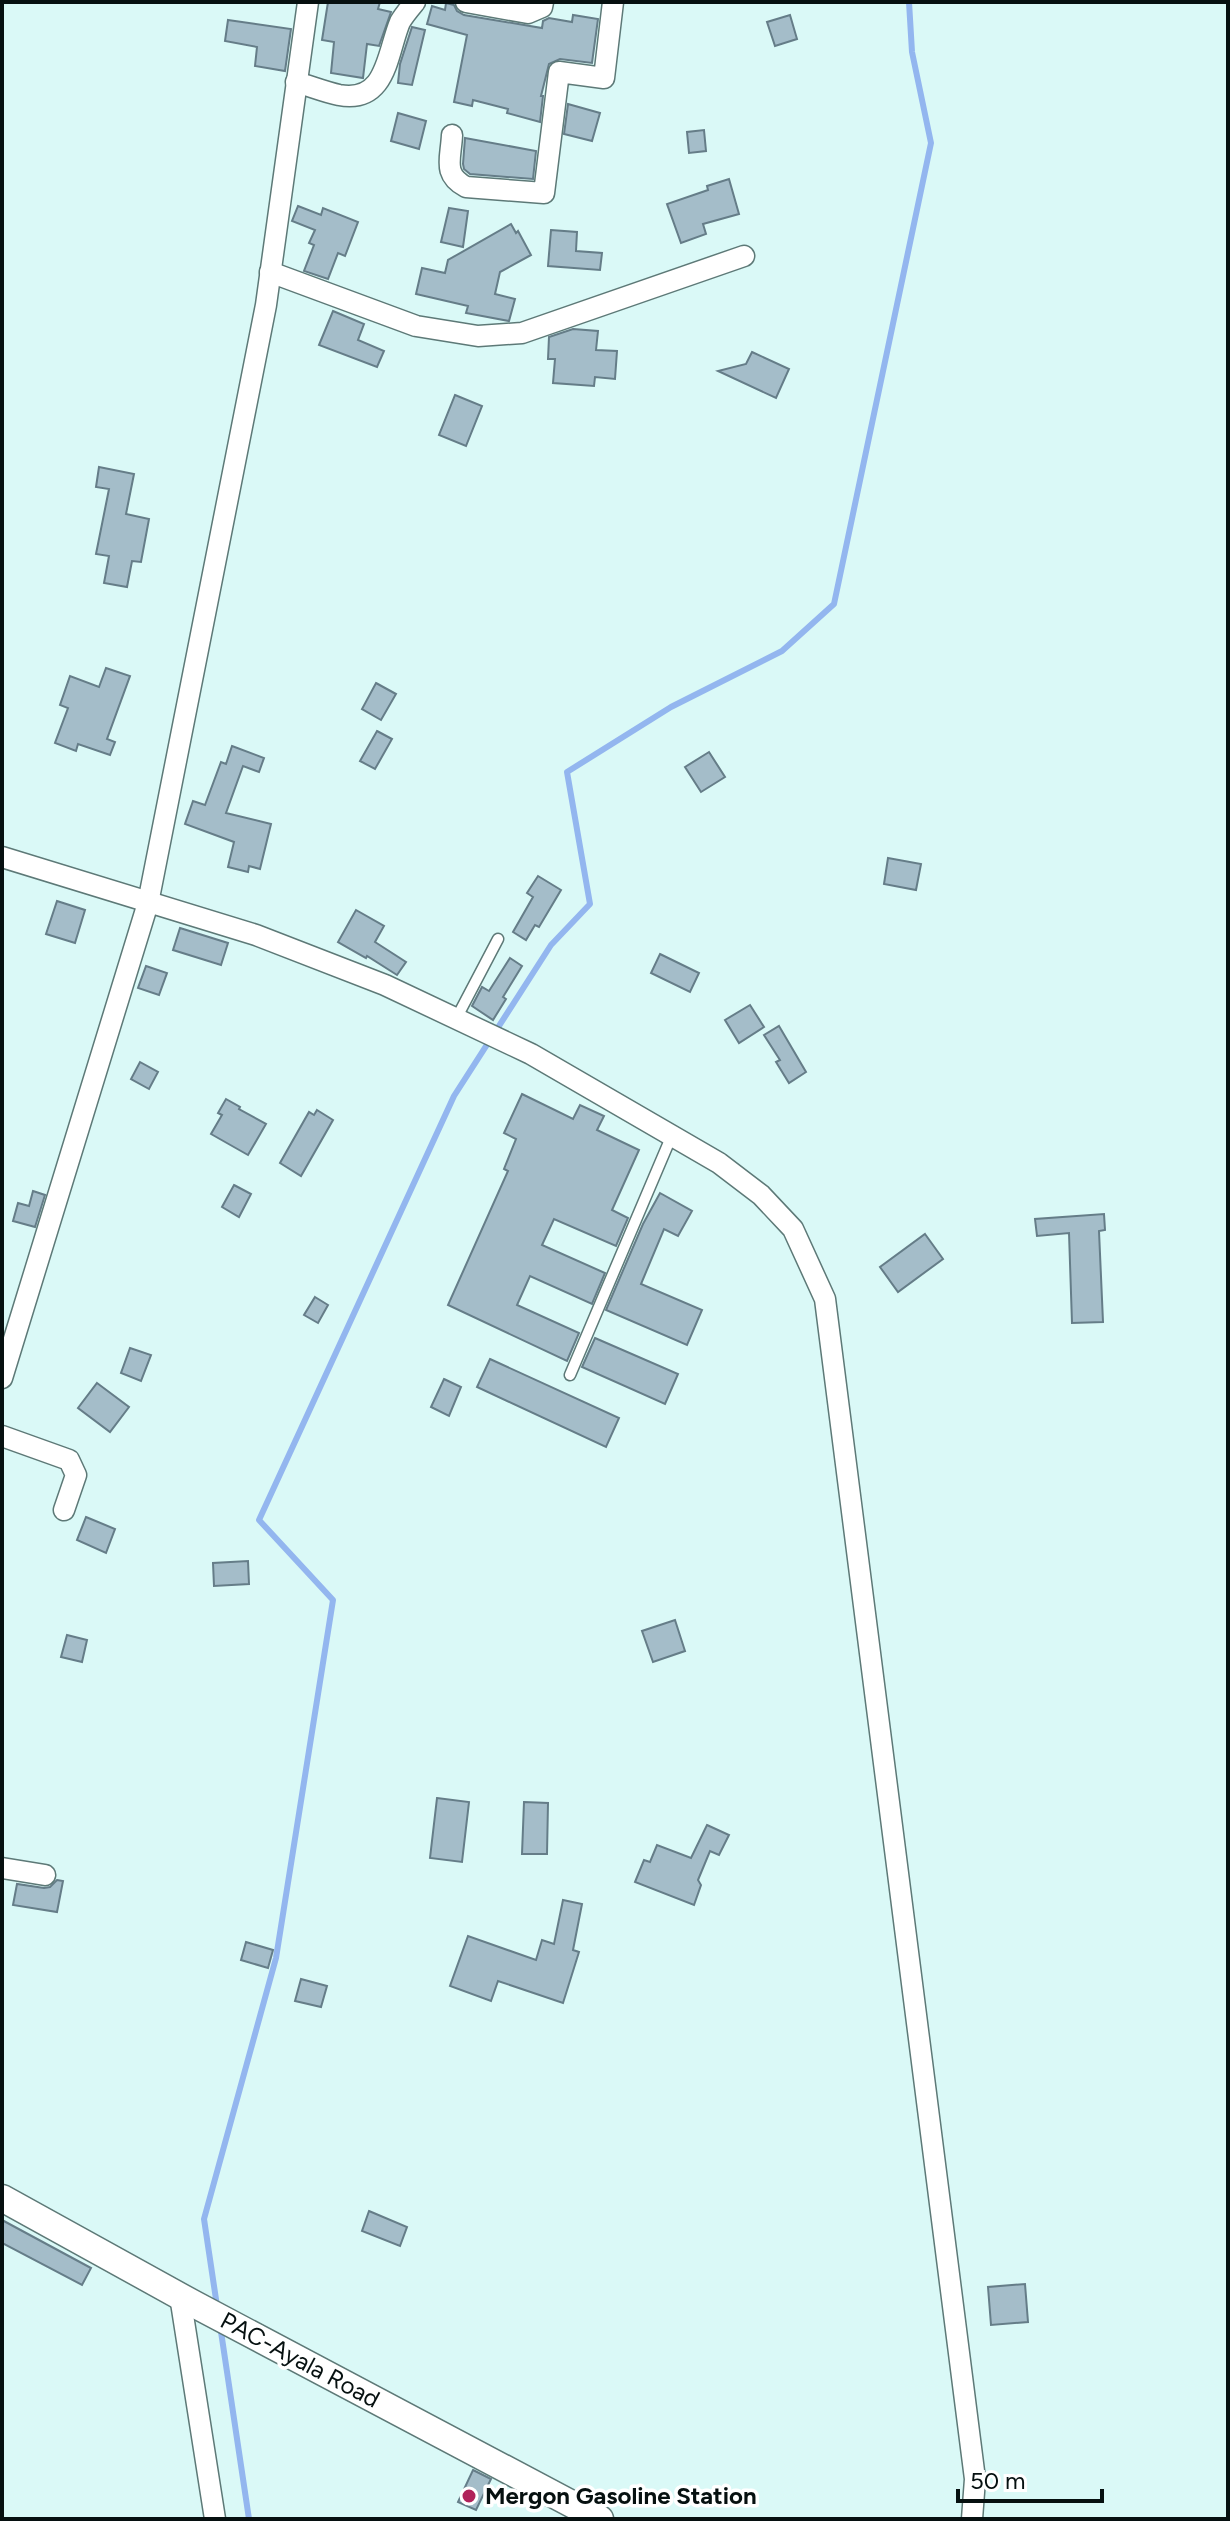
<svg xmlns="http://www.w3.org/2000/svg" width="1230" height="2521" viewBox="0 0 1230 2521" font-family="Figtree,sans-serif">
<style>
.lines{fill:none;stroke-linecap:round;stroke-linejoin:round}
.stream{stroke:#93b6ef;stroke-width:6}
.building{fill:#a4bdc9;stroke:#657d88;stroke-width:2}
.service-casing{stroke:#5d7977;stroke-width:13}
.minor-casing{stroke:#5d7977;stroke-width:23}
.tertiary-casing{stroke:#5d7977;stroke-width:29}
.service{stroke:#fff;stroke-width:10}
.minor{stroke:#fff;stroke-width:20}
.tertiary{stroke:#fff;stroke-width:26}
.poi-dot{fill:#b0225a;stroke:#fff;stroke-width:3}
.labels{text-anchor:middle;stroke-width:7;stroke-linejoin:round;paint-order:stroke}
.street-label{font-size:24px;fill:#061010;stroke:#fff}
.poi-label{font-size:24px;font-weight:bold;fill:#061010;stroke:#fff;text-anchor:start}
</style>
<rect width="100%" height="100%" fill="#daf9f7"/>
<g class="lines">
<!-- stream -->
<g class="stream">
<polyline points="217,2306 204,2219 276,1958 333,1600 259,1520 454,1096 551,945 590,904 567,772 671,707 782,651 834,604 931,143 912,52 909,2"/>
<polyline points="220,2325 249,2519"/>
</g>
</g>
<!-- building -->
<g class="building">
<polygon points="328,2 380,2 378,9 391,12 379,46 367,44 363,78 331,73 334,42 322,40"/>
<polygon points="446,3 454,5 457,11 464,15 542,28 543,21 549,18 572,22 573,15 598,19 592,63 560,59 549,64 541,96 543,96 540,122 507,113 508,109 473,100 472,106 454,102 467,35 427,24 432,6 445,10"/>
<polygon points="790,15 797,39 775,46 767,22"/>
<polygon points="228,20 291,29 285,71 255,66 257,47 225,41"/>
<polygon points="412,27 425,30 412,85 398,83 400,64"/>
<polygon points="568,104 600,113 592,141 564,134"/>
<polygon points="398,113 426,121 419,149 391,141"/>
<polygon points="704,130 706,151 689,153 687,132"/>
<polygon points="465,138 536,151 533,179 470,174 464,169 463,164"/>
<polygon points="729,179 739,214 703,224 706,234 681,243 667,204 708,190 707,186"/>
<polygon points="298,206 321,215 323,208 358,222 345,256 338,253 328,279 304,271 314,245 309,243 315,230 292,221"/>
<polygon points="449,208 468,211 463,247 441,242"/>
<polygon points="511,224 516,233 518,231 531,255 500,272 495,294 515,299 509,321 466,313 468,306 416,294 422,268 445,273 448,260"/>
<polygon points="551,230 577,232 576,251 602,253 600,270 548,266"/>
<polygon points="333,311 364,324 358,340 384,351 377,367 319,345"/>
<polygon points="573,329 598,331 596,350 617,351 615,379 595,377 594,386 553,383 555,359 548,359 549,337"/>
<polygon points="752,352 789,369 776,398 718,371 746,364"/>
<polygon points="455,395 482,406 466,446 439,435"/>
<polygon points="99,467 134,474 126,514 149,519 141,562 132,561 127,587 104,583 109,556 96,554 109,489 96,487"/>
<polygon points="106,668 130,676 107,739 115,742 110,755 78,744 76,751 55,743 68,708 60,705 70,676 99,687"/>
<polygon points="376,683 396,694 381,720 362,709"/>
<polygon points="377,731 392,739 375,769 360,761"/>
<polygon points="232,746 264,758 259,772 243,766 226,813 271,824 260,869 249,866 248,872 228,867 234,842 185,824 193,801 205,805 221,762 226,764"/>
<polygon points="709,752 725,777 701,792 685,767"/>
<polygon points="888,858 921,864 916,890 884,884"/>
<polygon points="538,876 561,890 539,927 535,925 526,940 513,932 533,897 527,893"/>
<polygon points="57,901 85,910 75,943 46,934"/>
<polygon points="356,910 384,926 375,942 406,962 397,975 367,956 366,958 338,942"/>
<polygon points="180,928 228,943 221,965 173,950"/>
<polygon points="660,954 699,973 690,992 651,973"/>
<polygon points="510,958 522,966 503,997 506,999 493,1020 472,1006 482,987 489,991"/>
<polygon points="146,966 167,973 159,995 138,988"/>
<polygon points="750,1005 764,1027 739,1043 725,1020"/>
<polygon points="779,1026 806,1072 789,1083 776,1062 780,1060 764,1035"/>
<polygon points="140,1062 158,1072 149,1089 131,1079"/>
<polygon points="522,1094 573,1119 580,1105 604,1116 597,1130 639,1150 612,1210 628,1218 616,1246 554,1219 542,1245 605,1273 592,1304 530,1276 517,1305 579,1333 567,1361 448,1305 508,1171 504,1169 516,1139 504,1133"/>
<polygon points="226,1099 240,1107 239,1109 266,1124 248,1155 211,1134 222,1115 218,1113"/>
<polygon points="317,1110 333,1120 301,1176 280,1163 309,1112 314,1115"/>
<polygon points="234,1185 251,1194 239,1217 222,1207"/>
<polygon points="33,1191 45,1195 35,1227 13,1221 18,1203 29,1206"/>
<polygon points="660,1193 692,1211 678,1236 664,1229 641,1284 702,1310 687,1345 606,1310 643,1224"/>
<polygon points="1104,1214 1105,1230 1099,1231 1103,1322 1072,1323 1069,1233 1037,1236 1035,1219"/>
<polygon points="925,1234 943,1259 898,1292 880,1267"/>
<polygon points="315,1297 328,1305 318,1323 304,1315"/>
<polygon points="595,1338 678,1374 665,1404 582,1367"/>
<polygon points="130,1348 151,1355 141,1381 121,1373"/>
<polygon points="490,1359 619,1418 606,1447 477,1387"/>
<polygon points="444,1379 461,1387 449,1416 431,1407"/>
<polygon points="97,1383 129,1407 110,1432 78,1408"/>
<polygon points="86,1517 115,1529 106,1553 77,1540"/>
<polygon points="248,1561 249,1584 214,1586 213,1563"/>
<polygon points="675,1620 685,1651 653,1662 642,1631"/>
<polygon points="67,1635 87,1640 82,1662 61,1657"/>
<polygon points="437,1798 469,1802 462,1862 430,1858"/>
<polygon points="524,1802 548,1803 547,1854 522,1854"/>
<polygon points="707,1825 729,1835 719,1855 710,1851 698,1880 701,1885 694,1905 635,1882 644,1860 650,1862 657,1845 691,1858"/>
<polygon points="57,1880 63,1881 57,1912 13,1905 17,1884 44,1888 50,1887"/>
<polygon points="563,1900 582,1904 573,1950 579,1952 563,2003 498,1981 491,2001 450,1986 468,1936 536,1960 542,1940 554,1944"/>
<polygon points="246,1942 273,1950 268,1968 241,1960"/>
<polygon points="301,1979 327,1986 321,2007 295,2001"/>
<polygon points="369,2211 407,2227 400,2246 362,2231"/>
<polygon points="2,2220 91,2268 82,2285 2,2243"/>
<polygon points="1025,2284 1028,2322 991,2325 988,2287"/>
<polygon points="473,2470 491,2479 476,2510 458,2502"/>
</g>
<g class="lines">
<!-- service casing -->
<g class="service-casing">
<g id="service">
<polyline points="456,1019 498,939"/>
<polyline points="570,1375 672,1135"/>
</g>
</g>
<!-- minor casing -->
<g class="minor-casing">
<g id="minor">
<polyline points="466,2 528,13 542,7 543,2"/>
<path d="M296,82c14,4 29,10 43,13 48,9 48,-42 61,-73 4,-7 10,-14 15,-20"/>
<path d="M452,135c-1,24 -10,39 14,52l78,6 15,-121 45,6 9,-76"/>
<polyline points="270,272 416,326 478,336 522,333 744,256"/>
<polyline points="2,857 256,935 385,985 531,1054 719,1163 761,1195 793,1229 825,1299 975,2479 972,2519"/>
<polyline points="2,1378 148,903 266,305 308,2"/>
<polyline points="2,1436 69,1460 76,1475 64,1510"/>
<polyline points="2,1868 45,1875"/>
<polyline points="180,2296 215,2519"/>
</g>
</g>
<!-- tertiary casing -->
<g class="tertiary-casing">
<polyline id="tertiary" points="2,2198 194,2304 600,2519"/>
</g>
<!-- service -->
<use href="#service" class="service"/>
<!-- minor -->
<use href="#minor" class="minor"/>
<!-- tertiary -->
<use href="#tertiary" class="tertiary"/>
</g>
<!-- markers -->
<circle class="poi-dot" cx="469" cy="2496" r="8"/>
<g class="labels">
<!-- street labels -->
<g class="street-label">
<text transform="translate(300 2360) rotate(28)" y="8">PAC-Ayala Road</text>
</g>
<!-- poi labels -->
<g class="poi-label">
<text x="485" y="2504">Mergon Gasoline Station</text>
</g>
</g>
<!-- border -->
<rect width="1230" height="2521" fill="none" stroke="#061010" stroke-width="8"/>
<!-- scale -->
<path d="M958 2489v12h144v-12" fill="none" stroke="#061010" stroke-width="4"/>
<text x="970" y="2489" font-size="24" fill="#061010" stroke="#ffffff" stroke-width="6" paint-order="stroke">50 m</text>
</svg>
